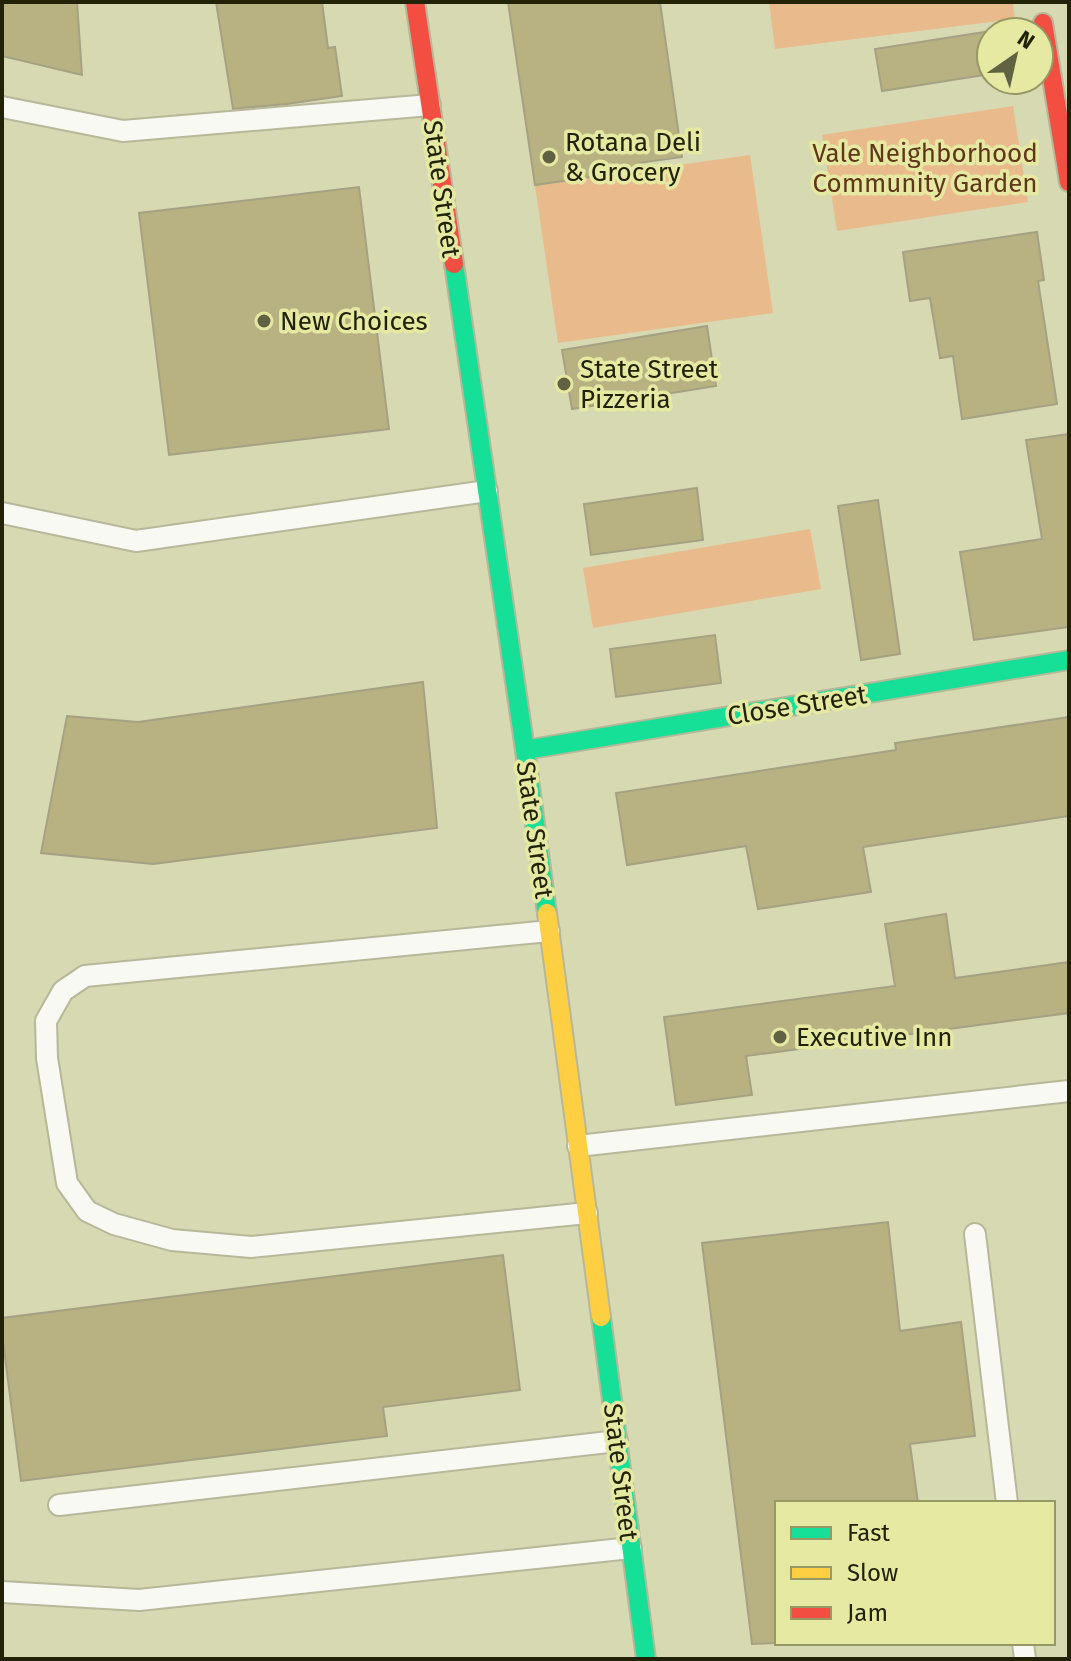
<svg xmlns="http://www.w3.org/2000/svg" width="1071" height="1661" viewBox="0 0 1071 1661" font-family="'Fira Sans',sans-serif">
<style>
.green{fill:#e9ba8c}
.building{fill:#b8b182;stroke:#a5a183;stroke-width:2}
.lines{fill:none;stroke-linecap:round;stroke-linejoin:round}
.lane-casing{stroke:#b6b899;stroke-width:24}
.fast-casing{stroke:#b6b899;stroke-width:22}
.slow-casing{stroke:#b6b899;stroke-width:22}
.jam-casing{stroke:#b6b899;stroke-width:22}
.lane{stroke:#f9f9f3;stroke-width:20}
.fast{stroke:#16e098;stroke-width:18}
.slow{stroke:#ffcf43;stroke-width:18}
.jam{stroke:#f24e42;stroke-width:18}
.poi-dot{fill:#616242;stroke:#e5e9a2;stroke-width:3}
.labels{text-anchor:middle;stroke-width:7;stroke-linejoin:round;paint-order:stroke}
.poi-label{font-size:26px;fill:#222206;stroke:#e5e9a2;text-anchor:start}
.park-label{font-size:26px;fill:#61361b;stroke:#e5e9a2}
.street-label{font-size:26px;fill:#222206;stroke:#e5e9a2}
</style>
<rect width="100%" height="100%" fill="#d7d9b2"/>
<!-- green -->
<g class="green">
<polygon points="769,2 1013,2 1015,19 775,49"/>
<polygon points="1013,106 1028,202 837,231 822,135"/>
<polygon points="750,155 773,313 558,343 535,185"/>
<polygon points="810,529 821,589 593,628 583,568"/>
</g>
<!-- building -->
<g class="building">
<polygon points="2,2 77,2 82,75 2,56"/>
<polygon points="216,2 322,2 328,48 335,47 342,96 287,104 233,109"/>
<polygon points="508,2 660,2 682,157 638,163 639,170 535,185"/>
<polygon points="991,31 991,74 882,91 875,49"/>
<polygon points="359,187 389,429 169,455 139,213"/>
<polygon points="1037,232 1044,280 1038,281 1057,404 962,419 953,356 940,358 930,298 910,301 903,252"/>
<polygon points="707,326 716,386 572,409 562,350"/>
<polygon points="1069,434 1069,627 974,640 960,552 1042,539 1026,440"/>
<polygon points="697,488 703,540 591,555 584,504"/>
<polygon points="878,500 900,654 861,660 838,506"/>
<polygon points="715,635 721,683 616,697 610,649"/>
<polygon points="423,682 437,828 153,864 41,853 67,716 138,722"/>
<polygon points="1069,717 1069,816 863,847 871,892 758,909 746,846 627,865 616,793 896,750 895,743"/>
<polygon points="946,914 955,978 1069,962 1069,1013 746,1056 752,1095 676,1105 664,1017 895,986 885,924"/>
<polygon points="888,1222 900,1331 961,1322 975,1436 910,1444 918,1503 777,1503 777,1643 752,1644 702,1243"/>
<polygon points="503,1255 520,1390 383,1407 387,1436 21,1481 2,1334 2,1318"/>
</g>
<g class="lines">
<!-- lane casing -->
<g class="lane-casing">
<g id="lane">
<polyline points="2,107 123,131 430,105"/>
<polyline points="2,513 136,541 487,491"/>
<polyline points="549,931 85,976 63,991 46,1021 47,1058 67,1183 87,1211 114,1224 172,1240 251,1247 587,1213"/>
<polyline points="578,1146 1069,1091"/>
<polyline points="975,1234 1007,1503"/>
<polyline points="59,1505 617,1441"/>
<polyline points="2,1592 139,1600 631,1548"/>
<polyline points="1023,1643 1025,1659"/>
</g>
</g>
<!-- fast casing -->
<g class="fast-casing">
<g id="fast">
<polyline points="454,264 525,750 547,913"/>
<polyline points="525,750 1069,660"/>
<polyline points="601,1317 646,1659"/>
</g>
</g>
<!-- slow casing -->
<g class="slow-casing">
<polyline id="slow" points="547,913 601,1317"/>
</g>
<!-- jam casing -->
<g class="jam-casing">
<g id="jam">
<polyline points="415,2 454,264"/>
<polyline points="1043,23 1069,182"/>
</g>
</g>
<!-- lane -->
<use href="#lane" class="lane"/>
<!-- fast -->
<use href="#fast" class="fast"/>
<!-- slow -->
<use href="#slow" class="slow"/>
<!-- jam -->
<use href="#jam" class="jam"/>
</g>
<!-- markers -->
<g class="poi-dot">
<circle cx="549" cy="157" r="8"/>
<circle cx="264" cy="321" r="8"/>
<circle cx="564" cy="384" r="8"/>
<circle cx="780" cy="1037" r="8"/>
</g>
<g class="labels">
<!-- poi labels -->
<g class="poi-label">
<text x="565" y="151">Rotana Deli<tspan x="565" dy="30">&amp; Grocery</tspan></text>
<text x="280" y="330">New Choices</text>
<text x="580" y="378">State Street<tspan x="580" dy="30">Pizzeria</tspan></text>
<text x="796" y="1046">Executive Inn</text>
</g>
<!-- park labels -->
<g class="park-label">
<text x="925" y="162">Vale Neighborhood<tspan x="925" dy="30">Community Garden</tspan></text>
</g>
<!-- street labels -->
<g class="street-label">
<text transform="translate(442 189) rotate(82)" y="9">State Street</text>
<text transform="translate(797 705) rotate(-9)" y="9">Close Street</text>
<text transform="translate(535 830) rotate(82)" y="9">State Street</text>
<text transform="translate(621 1472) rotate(83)" y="9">State Street</text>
</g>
</g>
<!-- border -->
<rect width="1071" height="1661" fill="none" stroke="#222206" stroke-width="8"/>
<!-- legend -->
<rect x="775" y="1501" width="280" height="144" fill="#e5e9a2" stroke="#979964" stroke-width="2"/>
<rect x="791" y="1527" width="40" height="12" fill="#16e098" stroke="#979964" stroke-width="2"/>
<text x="847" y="1541" font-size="24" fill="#222206">Fast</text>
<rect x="791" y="1567" width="40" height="12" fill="#ffcf43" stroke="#979964" stroke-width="2"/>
<text x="847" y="1581" font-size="24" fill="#222206">Slow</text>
<rect x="791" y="1607" width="40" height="12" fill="#f24e42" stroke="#979964" stroke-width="2"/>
<text x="847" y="1621" font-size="24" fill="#222206">Jam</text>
<!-- north arrow -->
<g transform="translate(1015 56) rotate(34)"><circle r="38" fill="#e5e9a2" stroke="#979964" stroke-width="2"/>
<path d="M0-6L14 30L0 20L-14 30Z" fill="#616242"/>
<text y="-12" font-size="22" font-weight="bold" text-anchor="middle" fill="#222206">N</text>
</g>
</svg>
